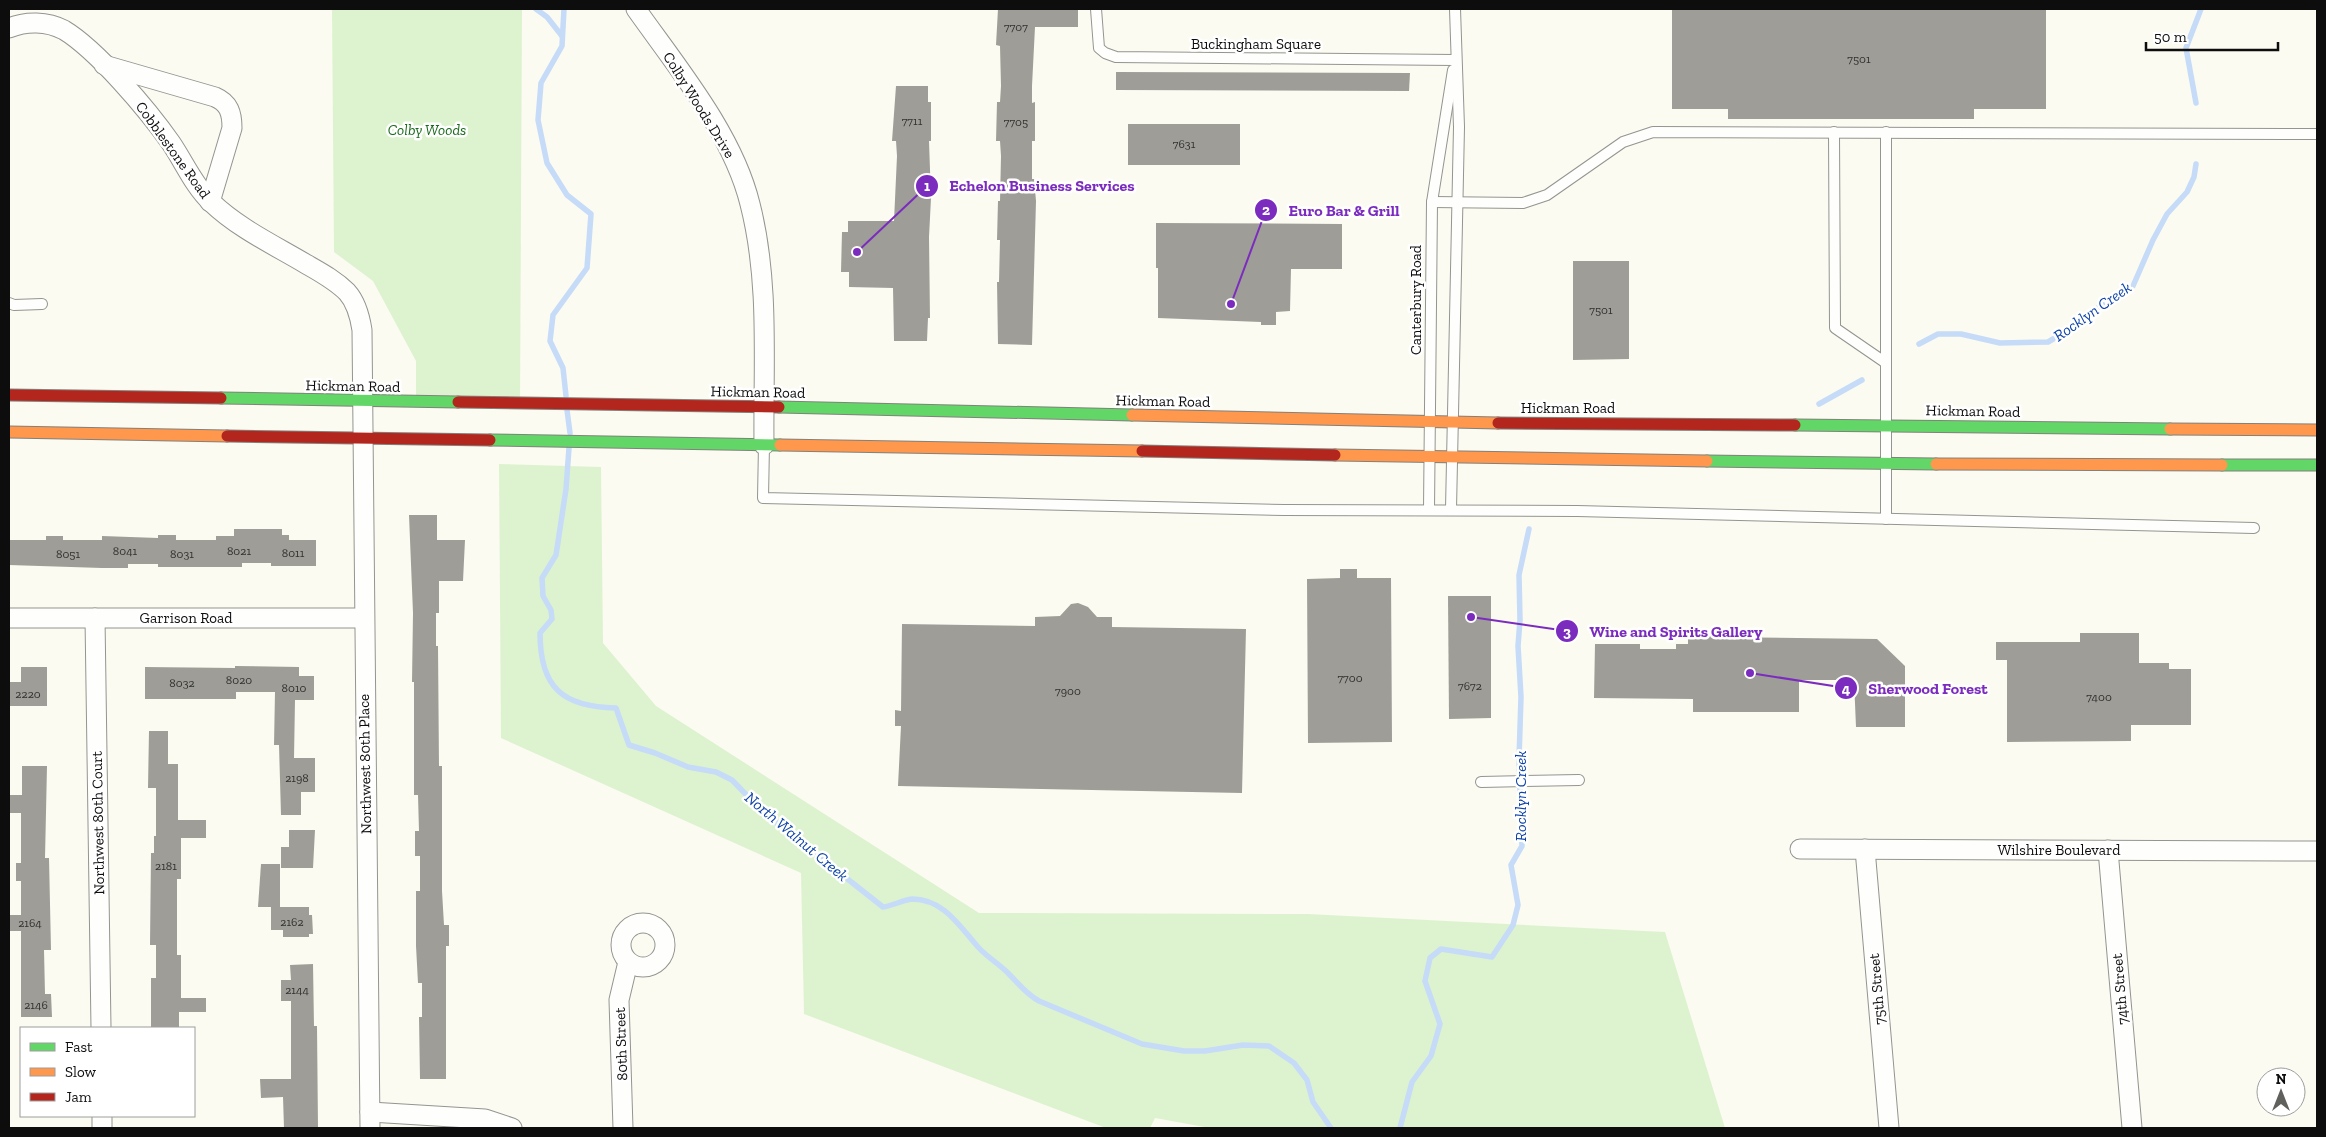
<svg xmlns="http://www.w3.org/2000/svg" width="2326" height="1137" viewBox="0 0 2326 1137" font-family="'Zilla Slab',serif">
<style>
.green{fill:#ddf3cf}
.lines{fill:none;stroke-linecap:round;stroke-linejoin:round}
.stream{stroke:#c5dbf8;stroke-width:5.5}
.building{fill:#9e9d97}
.lane-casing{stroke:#949490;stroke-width:12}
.street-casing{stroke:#949490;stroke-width:21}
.fast-casing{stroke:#81817d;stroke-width:13}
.slow-casing{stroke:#81817d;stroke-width:13}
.jam-casing{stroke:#81817d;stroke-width:13}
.lane{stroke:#fefefd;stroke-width:10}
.street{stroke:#fefefd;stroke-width:19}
.fast{stroke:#63d668;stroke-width:11}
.slow{stroke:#ff974d;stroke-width:11}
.jam{stroke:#b3261e;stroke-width:11}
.labels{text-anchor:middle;stroke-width:5;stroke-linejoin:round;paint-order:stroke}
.number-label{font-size:12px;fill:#313130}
.street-label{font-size:15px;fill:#0d0d0d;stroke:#fff}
.park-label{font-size:15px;font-style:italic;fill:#186a1a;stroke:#fff}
.water-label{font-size:16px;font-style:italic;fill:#0d42a8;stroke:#fff}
.leader{fill:none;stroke:#7b2cbf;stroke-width:2}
.callout-dot{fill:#7b2cbf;stroke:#fff;stroke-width:2}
.mark-label{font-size:15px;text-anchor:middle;font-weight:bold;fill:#fff}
.callout-label{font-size:16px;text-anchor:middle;font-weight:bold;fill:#7b2cbf;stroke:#fff;stroke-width:5;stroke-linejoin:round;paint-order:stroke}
</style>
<rect width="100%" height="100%" fill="#fbfbf1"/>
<!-- green -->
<g class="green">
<polygon points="332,9 522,9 520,404 416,402 416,361 373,281 334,252"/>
<polygon points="499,464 601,467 603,643 656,706 979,913 1308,914 1665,932 1725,1128 1210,1128 1155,1118 1150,1128 1106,1128 804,1014 801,873 501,738"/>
</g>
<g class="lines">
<!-- stream -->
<g class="stream">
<polyline points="536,9 547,17 562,36"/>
<polyline points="564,9 562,46 541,83 538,120 547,163 567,195 591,214 587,268 553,315 550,341 563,368 566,396"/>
<polyline points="2196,103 2186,48 2201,9"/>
<polyline points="1919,344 1938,334 1961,334 2000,343 2048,342 2072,328 2096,309 2133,286 2153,240 2167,214 2187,192 2194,177 2196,164"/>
<polyline points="1819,404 1862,380"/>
<polyline points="567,410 570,433"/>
<path d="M569,448l-3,41 -10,66 -14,23 1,18 8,14 1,9 -12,14c0,55 23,74 76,75l13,37 26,8 33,14 28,5 16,8 32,33 119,94c9,-1 20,-7 29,-8 32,0 48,28 66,48 9,10 21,17 30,26 10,10 18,21 31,28l103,43 42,7h21l38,-6 26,1 25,17 13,17 6,22 18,26"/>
<polyline points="1400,1128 1412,1082 1431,1056 1440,1024 1425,981 1430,958 1441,949 1492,957 1513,925 1518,905 1511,865 1522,846 1519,759 1521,697 1518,646 1520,620 1519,575 1529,529"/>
</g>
</g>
<!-- building -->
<g class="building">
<polygon points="998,9 1078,9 1078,27 1035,27 1032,86 1032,103 1035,102 1035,141 1032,141 1032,179 1034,179 1036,201 1032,345 998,344 997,282 999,282 1000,240 997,240 998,201 1000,201 1001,156 1000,141 996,141 997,102 1000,102 1001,86 1000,46 996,45"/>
<polygon points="1672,9 2046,9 2046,109 1974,109 1974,119 1728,119 1728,109 1672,109"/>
<polygon points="1116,72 1410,73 1409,91 1116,90"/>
<polygon points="896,86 928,86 928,102 931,102 931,141 929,141 931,198 929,237 930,318 928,318 927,341 894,341 893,288 849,287 849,272 841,272 842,232 848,232 848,221 894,221 897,156 896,141 892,141"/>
<rect x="1128" y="124" width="112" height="41"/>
<polygon points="1156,223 1342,224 1342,269 1291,269 1290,311 1276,312 1276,325 1261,325 1261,322 1158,318 1158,268 1156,268"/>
<polygon points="1573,261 1629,261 1629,359 1573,360"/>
<polygon points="409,515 437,515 437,540 465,540 463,581 439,581 439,613 436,613 436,646 438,646 439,766 442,766 442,891 444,925 449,925 449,946 446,946 446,1079 420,1079 419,1017 422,1017 422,983 418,983 416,946 416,891 420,891 420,856 415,856 415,831 419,831 418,795 414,795 414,682 412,682 413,613"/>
<polygon points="234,529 282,529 282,535 289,535 289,540 316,540 316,566 271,566 271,563 242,563 242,567 158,567 158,564 128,564 128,568 102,568 9,565 9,540 46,540 46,536 63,536 63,540 102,540 102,536 158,538 158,535 176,535 176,540 216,540 216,536 234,536"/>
<polygon points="1340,569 1357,569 1357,578 1391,578 1392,742 1308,743 1307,579 1340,578"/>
<polygon points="1448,596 1491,596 1491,718 1449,719"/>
<polygon points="1078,603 1088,607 1097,617 1112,617 1112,627 1246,629 1242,793 898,786 901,726 895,726 895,710 901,711 902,624 1035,626 1035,617 1060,616 1071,604"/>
<polygon points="1688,632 1711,632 1711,637 1877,639 1905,666 1905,727 1856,727 1854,680 1799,680 1799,712 1693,712 1693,699 1594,698 1595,644 1640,644 1640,649 1676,649 1676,644 1688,644"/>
<polygon points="2080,633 2139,633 2139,663 2169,663 2169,669 2191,669 2191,725 2131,725 2131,741 2007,742 2007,660 1996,660 1996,642 2080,642"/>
<polygon points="235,666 299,667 299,676 314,676 314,700 295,700 294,758 315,758 315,792 301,792 301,815 281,815 279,745 274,745 275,692 236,692 236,699 145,699 145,667 235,668"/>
<polygon points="21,667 47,667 47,706 9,706 9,682 21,682"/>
<polygon points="149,731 168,731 168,764 178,764 178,820 206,820 206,838 181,838 181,879 177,879 177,955 181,955 181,998 206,998 206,1012 179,1012 179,1028 151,1028 151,978 156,978 156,945 150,945 151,853 154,853 154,836 156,836 156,788 148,788"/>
<polygon points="22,766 47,766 45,858 49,858 51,950 44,950 45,994 51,994 52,1017 21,1017 21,931 9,931 9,915 21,915 21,881 16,881 16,863 21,863 21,813 9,813 9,795 22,795"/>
<polygon points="289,830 315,830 313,868 281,868 281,847 289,847"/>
<polygon points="261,864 280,864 280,907 258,907"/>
<polygon points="271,907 309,907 309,915 312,915 313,934 309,934 309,937 283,937 283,930 271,930"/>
<polygon points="313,964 314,1026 317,1026 318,1128 284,1128 283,1097 261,1098 260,1079 291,1079 291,1001 281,1001 281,980 291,980 290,965"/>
</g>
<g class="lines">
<!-- lane casing -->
<g class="lane-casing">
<g id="lane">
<polyline points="1096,9 1099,48 1105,53 1116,57 1455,60"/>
<polyline points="1834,132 1835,328 1886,363"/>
<polyline points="1886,132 1886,519"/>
<polyline points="1432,202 1523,203 1547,195 1623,142 1653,132 2317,134"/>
<polyline points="9,303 14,305 42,304"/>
<polyline points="764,445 763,498 1284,510 1577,511 2254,528"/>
<polyline points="1451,509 1459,127 1455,9"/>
<polyline points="1429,510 1432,202 1453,70"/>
<polyline points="1481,782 1579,780"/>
</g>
</g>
<!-- street casing -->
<g class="street-casing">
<g id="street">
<path d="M636,9c41,58 97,125 114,195 20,78 13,161 14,241"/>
<path d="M9,28c17,-7 38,-7 55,2 33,20 84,80 107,113 13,19 23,43 40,59 27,26 63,43 95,62 14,8 29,16 41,28 9,10 13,25 15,38l8,798"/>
<path d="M104,65l111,32c14,6 17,16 17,31l-22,74"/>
<polyline points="9,618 364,618"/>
<polyline points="95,618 101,1028"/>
<polyline points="1800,849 2317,851"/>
<polyline points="1865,849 1889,1128"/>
<polyline points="2108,850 2132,1128"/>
<circle cx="643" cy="945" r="22"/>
<polyline points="370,1112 485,1119 512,1128"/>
<polyline points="102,1116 102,1128"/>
<polyline points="623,1128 619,1000 628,962"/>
</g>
</g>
<!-- fast casing -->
<g class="fast-casing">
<g id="fast">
<polyline points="221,398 458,402"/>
<polyline points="779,407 1132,415"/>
<polyline points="1795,425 2170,429"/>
<polyline points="490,440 780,445"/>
<polyline points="1707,461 1936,464"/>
<polyline points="2222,465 2317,465"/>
</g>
</g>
<!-- slow casing -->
<g class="slow-casing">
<g id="slow">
<polyline points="1132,415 1498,423"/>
<polyline points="2170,429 2317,430"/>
<polyline points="9,432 227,436"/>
<polyline points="780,445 1142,451"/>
<polyline points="1335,455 1707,461"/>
<polyline points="1936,464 2222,465"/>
</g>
</g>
<!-- jam casing -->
<g class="jam-casing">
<g id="jam">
<polyline points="9,395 221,398"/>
<polyline points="458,402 779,407"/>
<polyline points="1498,423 1795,425"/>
<polyline points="227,436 490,440"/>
<polyline points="1142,451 1335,455"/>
</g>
</g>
<!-- lane -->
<use href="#lane" class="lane"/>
<!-- street -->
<use href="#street" class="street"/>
<!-- fast -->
<use href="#fast" class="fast"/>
<!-- slow -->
<use href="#slow" class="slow"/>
<!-- jam -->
<use href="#jam" class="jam"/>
</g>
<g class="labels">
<!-- number labels -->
<g class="number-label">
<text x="1016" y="31">7707</text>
<text x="1859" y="63">7501</text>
<text x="912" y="125">7711</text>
<text x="1016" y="126">7705</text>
<text x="1184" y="148">7631</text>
<text x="1601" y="314">7501</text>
<text x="125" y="555">8041</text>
<text x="239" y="555">8021</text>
<text x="293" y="557">8011</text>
<text x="68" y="558">8051</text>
<text x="182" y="558">8031</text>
<text x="1350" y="682">7700</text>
<text x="239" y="684">8020</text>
<text x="182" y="687">8032</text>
<text x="1470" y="690">7672</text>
<text x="294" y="692">8010</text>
<text x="1068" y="695">7900</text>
<text x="28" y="698">2220</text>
<text x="2099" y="701">7400</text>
<text x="297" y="782">2198</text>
<text x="166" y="870">2181</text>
<text x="292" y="926">2162</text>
<text x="30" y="927">2164</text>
<text x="297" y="994">2144</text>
<text x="36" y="1009">2146</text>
</g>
<!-- street labels -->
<g class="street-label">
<text x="1256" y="49">Buckingham Square</text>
<text transform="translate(699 105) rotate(58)" y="5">Colby Woods Drive</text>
<text transform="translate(173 150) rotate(54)" y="5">Cobblestone Road</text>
<text transform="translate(1416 300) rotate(-90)" y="5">Canterbury Road</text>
<text transform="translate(353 386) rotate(1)" y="5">Hickman Road</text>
<text transform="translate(758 392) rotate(1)" y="5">Hickman Road</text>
<text transform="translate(1163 401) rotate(1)" y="5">Hickman Road</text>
<text x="1568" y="413">Hickman Road</text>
<text transform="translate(1973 411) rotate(1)" y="5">Hickman Road</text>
<text x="186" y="623">Garrison Road</text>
<text transform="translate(365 764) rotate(-91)" y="5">Northwest 80th Place</text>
<text transform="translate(98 823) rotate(-91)" y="5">Northwest 80th Court</text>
<text x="2059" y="855">Wilshire Boulevard</text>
<text transform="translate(1877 989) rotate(-95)" y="5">75th Street</text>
<text transform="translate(2120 989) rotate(-95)" y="5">74th Street</text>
<text transform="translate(621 1044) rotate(-92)" y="5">80th Street</text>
</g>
<!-- park labels -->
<g class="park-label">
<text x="427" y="135">Colby Woods</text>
</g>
<!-- water labels -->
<g class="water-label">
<text transform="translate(2092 311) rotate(-35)" y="6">Rocklyn Creek</text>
<text transform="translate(1520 796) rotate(-90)" y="6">Rocklyn Creek</text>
<text transform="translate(797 836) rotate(40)" y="6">North Walnut Creek</text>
</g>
</g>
<!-- callouts -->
<path class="leader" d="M857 252L927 186M1231 304L1266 210M1471 617L1567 631M1750 673L1846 688"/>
<g class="callout-dot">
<circle cx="857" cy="252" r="5"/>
<circle cx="1231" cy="304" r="5"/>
<circle cx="1471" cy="617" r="5"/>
<circle cx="1750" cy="673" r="5"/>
<circle cx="927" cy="186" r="12"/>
<circle cx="1266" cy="210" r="12"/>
<circle cx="1567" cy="631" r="12"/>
<circle cx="1846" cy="688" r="12"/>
</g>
<g class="mark-label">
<text x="927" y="191">1</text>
<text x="1266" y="215">2</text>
<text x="1567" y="637">3</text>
<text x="1846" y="694">4</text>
</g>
<g class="callout-label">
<text x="1042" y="191">Echelon Business Services</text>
<text x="1344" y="216">Euro Bar &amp; Grill</text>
<text x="1676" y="637">Wine and Spirits Gallery</text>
<text x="1928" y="694">Sherwood Forest</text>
</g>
<!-- border -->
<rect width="2326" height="1137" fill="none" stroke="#0d0d0d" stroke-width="20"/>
<!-- legend -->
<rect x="20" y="1027" width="175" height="90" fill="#ffffff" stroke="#9e9e9e"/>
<rect x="30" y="1043" width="25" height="8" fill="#63d668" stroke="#9e9e9e"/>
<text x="65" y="1052" font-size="15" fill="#0d0d0d">Fast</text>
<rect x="30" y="1068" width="25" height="8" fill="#ff974d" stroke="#9e9e9e"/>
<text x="65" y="1077" font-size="15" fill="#0d0d0d">Slow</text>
<rect x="30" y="1093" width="25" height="8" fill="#b3261e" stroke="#9e9e9e"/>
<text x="65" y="1102" font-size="15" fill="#0d0d0d">Jam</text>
<!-- north arrow -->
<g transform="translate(2281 1092)"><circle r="24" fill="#ffffff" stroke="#9e9e9e"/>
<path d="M0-4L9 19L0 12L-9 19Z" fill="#60605d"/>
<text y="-8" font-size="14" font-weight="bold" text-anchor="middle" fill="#0d0d0d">N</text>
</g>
<!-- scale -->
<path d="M2146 42v8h132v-8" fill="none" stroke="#0d0d0d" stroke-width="2.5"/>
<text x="2154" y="42" font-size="15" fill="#0d0d0d" stroke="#ffffff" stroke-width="4" paint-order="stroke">50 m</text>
</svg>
